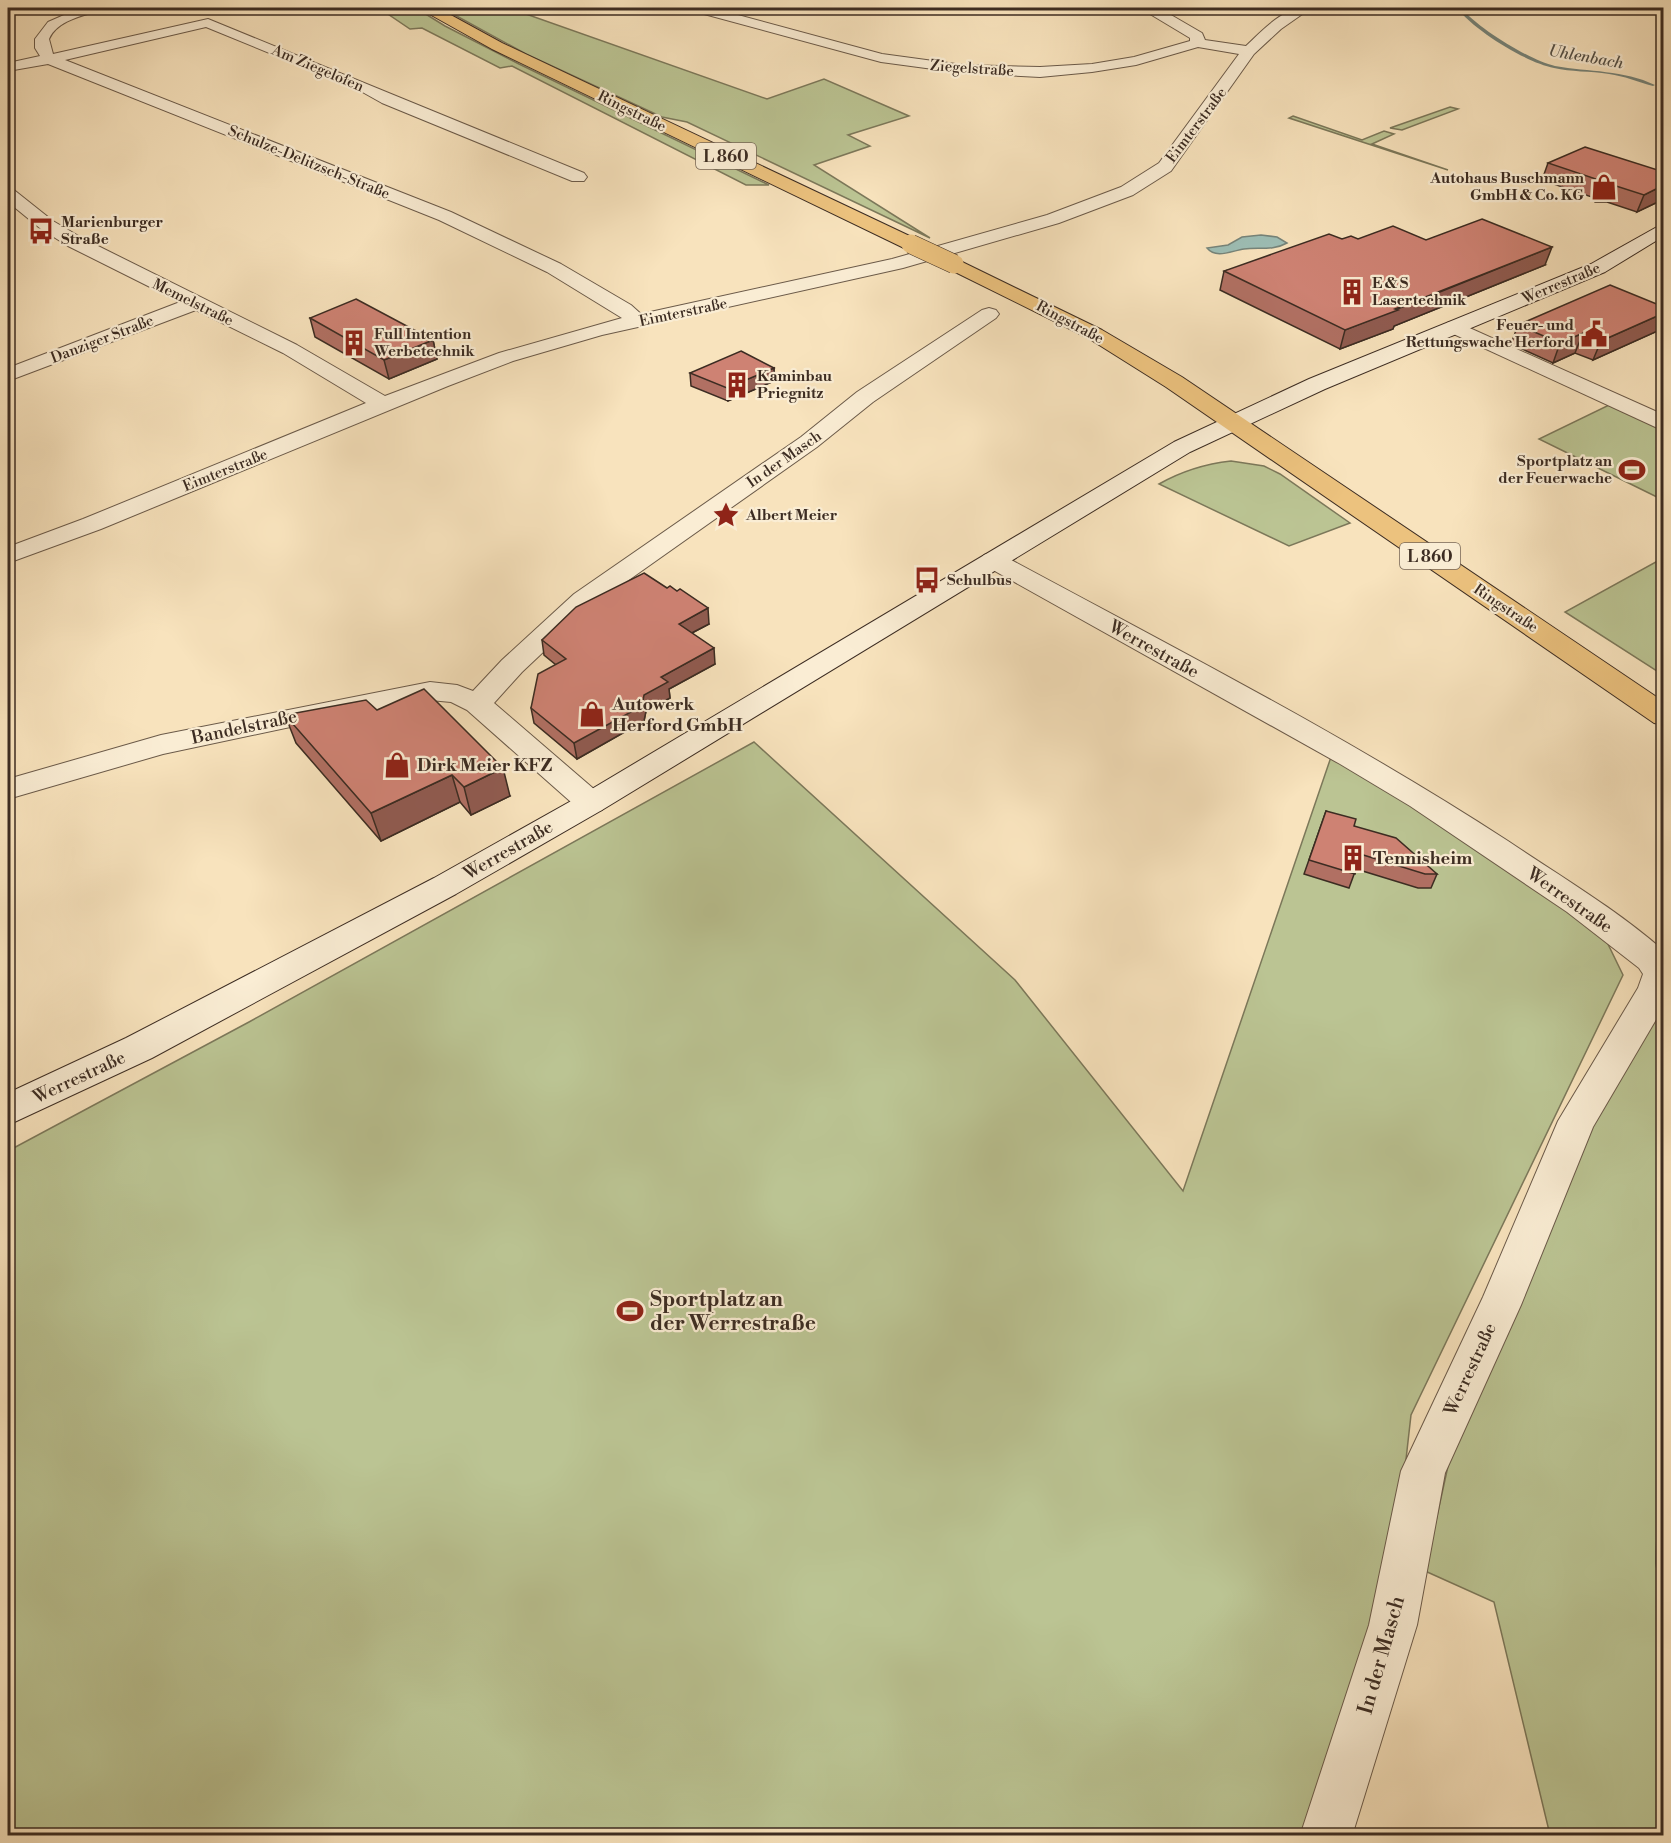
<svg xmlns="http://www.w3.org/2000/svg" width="1671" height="1843" viewBox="0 0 1671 1843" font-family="'Libre Bodoni',serif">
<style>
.green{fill:#bbc493;stroke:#7c785a;stroke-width:1.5}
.water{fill:#9dbeb5;stroke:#76847a;stroke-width:1.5}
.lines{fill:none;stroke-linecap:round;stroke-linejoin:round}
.stream{fill:#76847a;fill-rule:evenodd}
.street-casing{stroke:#6b5a49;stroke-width:2}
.secondary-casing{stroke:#3c2c22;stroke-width:2}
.primary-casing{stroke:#3c2c22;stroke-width:2}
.street{fill:#faedd4;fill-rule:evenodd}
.secondary{fill:#faedd4;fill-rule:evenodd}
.primary{fill:#ecc27e;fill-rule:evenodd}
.primary-bridge-casing{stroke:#3c2c22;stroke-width:20;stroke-linecap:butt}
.primary-bridge{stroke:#ecc27e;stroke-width:19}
.wall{fill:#b17063;stroke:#3c2c22;stroke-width:1.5}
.shaded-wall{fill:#905b50;stroke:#3c2c22;stroke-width:1.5}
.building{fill:#ce8273;stroke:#3c2c22;stroke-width:1.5}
.labels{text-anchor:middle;stroke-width:4.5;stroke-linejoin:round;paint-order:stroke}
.far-street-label{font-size:15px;fill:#3c2c22;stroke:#faedd4}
.far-poi-label{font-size:15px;font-weight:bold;fill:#3c2c22;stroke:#faedd4;text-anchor:start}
.far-water-label{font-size:16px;font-style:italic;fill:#545047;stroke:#faedd4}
.shield{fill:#faedd4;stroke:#756657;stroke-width:1.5}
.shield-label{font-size:16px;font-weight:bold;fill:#3c2c22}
.street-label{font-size:18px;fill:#3c2c22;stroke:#faedd4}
.poi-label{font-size:18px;font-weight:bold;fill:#3c2c22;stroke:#faedd4;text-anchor:start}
.near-poi-label{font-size:21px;font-weight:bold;fill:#3c2c22;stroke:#faedd4;text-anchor:start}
.near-street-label{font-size:21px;fill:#3c2c22;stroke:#faedd4}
</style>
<rect width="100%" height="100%" fill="#f8e3bd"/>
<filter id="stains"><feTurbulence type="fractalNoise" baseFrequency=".00333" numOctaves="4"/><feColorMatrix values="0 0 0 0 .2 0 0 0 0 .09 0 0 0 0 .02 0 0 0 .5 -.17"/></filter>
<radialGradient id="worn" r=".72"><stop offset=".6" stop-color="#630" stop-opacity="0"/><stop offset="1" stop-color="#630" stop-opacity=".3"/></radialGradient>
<!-- green -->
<g class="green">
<polygon points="379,8 416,8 445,26 519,64 769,185 746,185 512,66 500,68 422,28 410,29"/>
<polygon points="442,8 509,8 767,99 824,79 909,116 848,135 870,146 814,165 930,238 687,122 662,117 526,54"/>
<polygon points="1450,107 1458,109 1402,130 1390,128"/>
<polygon points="1293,116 1362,140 1384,131 1394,134 1372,144 1448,170 1289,118"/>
<polygon points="1609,405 1663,418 1663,500 1539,439"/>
<path d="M1231,461l33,5 16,8 70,49 -61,23 -130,-62c23,-13 45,-20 72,-23z"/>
<polygon points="1663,558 1663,675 1565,612"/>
<polygon points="754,742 1015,980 1183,1191 1331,757 1415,807 1604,936 1623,975 1411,1415 1394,1566 1312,1835 8,1836 8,1151 249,1022"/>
<polygon points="1663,1014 1664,1406 1661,1412 1656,1563 1664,1613 1663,1835 1550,1835 1494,1602 1425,1571 1457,1425 1579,1148 1647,1027"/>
</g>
<!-- water -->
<g class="water">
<path d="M1261,235l16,2 10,6c-14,8 -29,4 -43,6 -13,2 -28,10 -37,-1l21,-3 14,-8z"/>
<polygon points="1663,1406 1663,1613 1656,1563 1661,1412"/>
</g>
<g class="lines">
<!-- stream -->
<path class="stream" d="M1457,8h4c17,20 68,52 94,58 34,6 69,4 100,19l-2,1c-15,-4 -29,-10 -44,-12 -19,-3 -38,-2 -55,-6 -29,-6 -79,-37 -97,-60z"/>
<!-- street casing -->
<g class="street-casing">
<g id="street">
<path d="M80,8h20l-2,3c-17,5 -41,10 -49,28l4,15 155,-35 376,154 3,4 -3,4h-12l-190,-78 -25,-14 -151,-62 -141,33 386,152 110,52 70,41 10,9 251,-55 155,-44 74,-28 38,-24 80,-109 -41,-7 -62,18 -44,7 -52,5 -77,-4 -82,-11 -188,-51 -1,-3h20l170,46 81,11 77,2 52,-3 42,-7 56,-16v-3l-45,-27 -1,-3h15l43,25 3,7 41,6c18,-17 39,-41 65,-38l-30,21 -27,25 -83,117 -38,24 -74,28 -156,45 -301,67 -89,26 -65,25 -347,143 -93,34v-16l75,-28 283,-116 -83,-50 -87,-43 -188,71v-13l172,-66 -112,-56 -27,-17 -33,-27v-13l6,1 39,31 29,17 215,107 88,51 114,-43 123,-35 -75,-46 -108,-52 -391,-156 -40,7v-8l32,-7 -5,-8v-9l13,-17z"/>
<polygon points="989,308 996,310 999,314 996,318 873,402 817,447 592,606 522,672 494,703 602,796 606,803 602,810 591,813 580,810 467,710 451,702 430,700 361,712 163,754 8,799 8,779 161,735 430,682 457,685 473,691 502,660 574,594 801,437 857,392 982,310"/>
<polygon points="1454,321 1664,415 1664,431 1447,331 1444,327 1447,323"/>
<path d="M993,552l9,3c170,92 343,180 506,286 52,35 108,68 156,110v55l-71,121 -72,178 -76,168 -28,152 -65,211h-52l69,-211 32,-154 82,-174 75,-176 80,-133 5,-14 -4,-6 -72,-56 -157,-106 -70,-42 -356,-199 -4,-5 4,-5z"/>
</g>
</g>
<!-- secondary casing -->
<g class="secondary-casing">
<polygon id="secondary" points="1664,223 1664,236 1605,272 1325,389 1190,452 602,810 456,894 152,1058 8,1125 8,1093 126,1038 434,878 580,796 1174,442 1309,379 1591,264"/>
</g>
<!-- primary casing -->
<g class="primary-casing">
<g id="primary">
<polygon points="423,8 438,8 502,43 918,240 920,244 918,248 904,248 492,49 424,11"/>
<polygon points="954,258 1102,330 1182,377 1664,702 1664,725 1654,723 1166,387 1088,338 947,268 944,264 947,260"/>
</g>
</g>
<!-- street -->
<use href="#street" class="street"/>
<!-- secondary -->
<use href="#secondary" class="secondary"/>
<!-- primary -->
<use href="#primary" class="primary"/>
<!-- primary-bridge casing -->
<g class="primary-bridge-casing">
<polyline id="primary-bridge" points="911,244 954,264"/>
</g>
<!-- primary-bridge -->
<use href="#primary-bridge" class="primary-bridge"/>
</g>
<!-- wall -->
<g class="wall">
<polygon points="1548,163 1664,172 1664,199 1637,212 1607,202 1595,202 1592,197 1542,180"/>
<polygon points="1358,239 1426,240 1545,265 1394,326 1393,329 1340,349 1220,290 1224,271"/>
<polygon points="1664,307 1664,325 1662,329 1593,360 1575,353 1553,363 1511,344 1518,325"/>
<polygon points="310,318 433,340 437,359 389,379 315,337"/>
<polygon points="774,368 774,381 728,401 691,386 690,373"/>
<polygon points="667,588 677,591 709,624 692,633 715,664 669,689 670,698 646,711 644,721 577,759 534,723 531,708 556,665 544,655 542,640"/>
<polygon points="377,710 510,796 471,815 460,802 381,841 296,743 285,715"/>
<polygon points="1326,811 1354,826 1437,874 1431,888 1418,888 1356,869 1349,888 1304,874"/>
</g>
<!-- shaded-wall -->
<g class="shaded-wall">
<polygon points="1664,185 1664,199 1637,212 1644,195"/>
<polygon points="1552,247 1545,265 1394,326 1393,329 1340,349 1345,330"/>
<polygon points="1664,313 1664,325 1662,329 1593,360 1601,341"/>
<polygon points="1583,333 1575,353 1553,363 1560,343"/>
<polygon points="433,340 437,359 389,379 384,360"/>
<polygon points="774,368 774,381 728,401 727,388"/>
<polygon points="708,608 709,624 680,639 679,624"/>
<polygon points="714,648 715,664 669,689 670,698 646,711 644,721 577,759 574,743 644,695 661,677"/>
<polygon points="503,768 510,796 471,815 464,787"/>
<polygon points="452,775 460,802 381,841 371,813"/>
</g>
<!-- building -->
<g class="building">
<polygon points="1585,147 1664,172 1664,185 1644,195 1613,185 1601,185 1599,180 1548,163"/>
<polygon points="1482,219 1552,247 1395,309 1398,310 1345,330 1224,271 1329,234 1342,239 1351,236 1358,239 1393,226 1426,240"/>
<polygon points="1610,285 1664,307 1664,313 1601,341 1583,333 1560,343 1518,325"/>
<polygon points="356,299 433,340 384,360 310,318"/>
<polygon points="741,351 774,368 727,388 690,373"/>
<polygon points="644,573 667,588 670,586 677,591 680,589 708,608 679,624 714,648 661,677 668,682 644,695 642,706 574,743 531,708 538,674 566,659 542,640 576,607"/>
<polygon points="424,689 503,768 464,787 452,775 371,813 285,715 366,700 377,710"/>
<polygon points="1326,811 1356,819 1354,826 1396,838 1437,874 1425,874 1360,854 1355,874 1309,860"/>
</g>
<!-- icons -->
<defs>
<g id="shop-bare" transform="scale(2.07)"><path d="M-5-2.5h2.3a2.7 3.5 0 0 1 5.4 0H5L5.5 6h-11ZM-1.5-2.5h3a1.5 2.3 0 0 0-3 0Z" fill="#8f2418" stroke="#faedd4" stroke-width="2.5" paint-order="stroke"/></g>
<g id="bus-bare" transform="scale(2.07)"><path d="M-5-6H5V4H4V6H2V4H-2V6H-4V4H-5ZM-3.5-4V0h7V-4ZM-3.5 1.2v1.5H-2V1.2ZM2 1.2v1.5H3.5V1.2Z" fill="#8f2418" stroke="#faedd4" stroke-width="2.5" paint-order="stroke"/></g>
<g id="building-bare" transform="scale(2.07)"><path d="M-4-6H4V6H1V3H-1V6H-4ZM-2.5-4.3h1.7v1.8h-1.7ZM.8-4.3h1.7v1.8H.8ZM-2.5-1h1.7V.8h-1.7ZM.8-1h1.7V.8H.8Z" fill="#8f2418" stroke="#faedd4" stroke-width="2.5" paint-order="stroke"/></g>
<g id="civic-bare" transform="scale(2.07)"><path d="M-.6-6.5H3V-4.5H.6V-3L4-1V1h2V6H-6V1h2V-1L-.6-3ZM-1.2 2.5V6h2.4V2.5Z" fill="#8f2418" stroke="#faedd4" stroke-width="2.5" paint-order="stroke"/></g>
<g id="stadium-bare" transform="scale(2.07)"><path d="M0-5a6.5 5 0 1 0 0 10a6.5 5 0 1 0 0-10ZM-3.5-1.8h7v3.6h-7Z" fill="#8f2418" stroke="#faedd4" stroke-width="2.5" paint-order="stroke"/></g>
<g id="sight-bare" transform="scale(2.07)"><path d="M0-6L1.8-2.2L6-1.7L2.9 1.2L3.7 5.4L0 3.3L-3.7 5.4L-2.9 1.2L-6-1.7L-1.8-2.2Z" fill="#8f2418" stroke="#faedd4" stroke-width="2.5" paint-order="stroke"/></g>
</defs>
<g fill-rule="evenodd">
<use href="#shop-bare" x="1604" y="187"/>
<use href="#bus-bare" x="41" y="231"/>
<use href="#building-bare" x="1352" y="292"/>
<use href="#civic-bare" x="1594" y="334"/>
<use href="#building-bare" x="354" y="343"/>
<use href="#building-bare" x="737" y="385"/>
<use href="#stadium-bare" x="1632" y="470"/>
<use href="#sight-bare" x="726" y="515"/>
<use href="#bus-bare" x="927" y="580"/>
<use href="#shop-bare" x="592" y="714"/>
<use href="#shop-bare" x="397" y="765"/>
<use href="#building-bare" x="1353" y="858"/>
<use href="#stadium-bare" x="630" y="1311"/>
</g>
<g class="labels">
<!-- far-street labels -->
<g class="far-street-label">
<text transform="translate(318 68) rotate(23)" y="5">Am Ziegelofen</text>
<text transform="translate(972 68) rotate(4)" y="5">Ziegelstraße</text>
<text transform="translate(632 111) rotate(26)" y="5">Ringstraße</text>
<text transform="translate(1196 125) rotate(-53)" y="5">Eimterstraße</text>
<text transform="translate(309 162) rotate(22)" y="5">Schulze-Delitzsch-Straße</text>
<text transform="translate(1561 283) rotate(-23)" y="5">Werrestraße</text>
<text transform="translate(193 302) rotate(26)" y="5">Memelstraße</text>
<text transform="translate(683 312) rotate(-12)" y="5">Eimterstraße</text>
<text transform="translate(1070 322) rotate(28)" y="5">Ringstraße</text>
<text transform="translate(102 339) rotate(-21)" y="5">Danziger Straße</text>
<text transform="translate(784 459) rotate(-35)" y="5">In der Masch</text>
<text transform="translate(225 470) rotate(-22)" y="5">Eimterstraße</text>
<text transform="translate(1506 608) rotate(34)" y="5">Ringstraße</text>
</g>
<!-- far-poi labels -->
<g class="far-poi-label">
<text x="1584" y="183" text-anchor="end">Autohaus Buschmann<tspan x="1584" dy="17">GmbH &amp; Co. KG</tspan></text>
<text x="61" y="227">Marienburger<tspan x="61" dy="17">Straße</tspan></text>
<text x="1372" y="288">E &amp; S<tspan x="1372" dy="17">Lasertechnik</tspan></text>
<text x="1574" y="330" text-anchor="end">Feuer- und<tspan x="1574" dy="17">Rettungswache Herford</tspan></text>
<text x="374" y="339">Full Intention<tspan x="374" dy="17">Werbetechnik</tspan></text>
<text x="757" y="381">Kaminbau<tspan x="757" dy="17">Priegnitz</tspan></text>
<text x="1612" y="466" text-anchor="end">Sportplatz an<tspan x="1612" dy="17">der Feuerwache</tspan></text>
<text x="746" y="520">Albert Meier</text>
<text x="947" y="585">Schulbus</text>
</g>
<!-- far-water labels -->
<g class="far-water-label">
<text transform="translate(1586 56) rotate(10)" y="6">Uhlenbach</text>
</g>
<!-- shield labels -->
<g class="shield">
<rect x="696" y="143" width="60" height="26" rx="4.5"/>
<rect x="1400" y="543" width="60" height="26" rx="4.5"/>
</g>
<g class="shield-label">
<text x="726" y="162">L 860</text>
<text x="1430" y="562">L 860</text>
</g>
<!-- street labels -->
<g class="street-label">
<text transform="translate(1154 649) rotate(29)" y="6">Werrestraße</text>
<text transform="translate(244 727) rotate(-12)" y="6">Bandelstraße</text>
<text transform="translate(508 850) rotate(-30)" y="6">Werrestraße</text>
<text transform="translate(1570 900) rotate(35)" y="6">Werrestraße</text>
<text transform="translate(79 1077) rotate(-25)" y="6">Werrestraße</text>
<text transform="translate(1470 1369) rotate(-65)" y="6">Werrestraße</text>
</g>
<!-- poi labels -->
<g class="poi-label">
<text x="612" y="710">Autowerk<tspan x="612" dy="21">Herford GmbH</tspan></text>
<text x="417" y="771">Dirk Meier KFZ</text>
<text x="1373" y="864">Tennisheim</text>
</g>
<!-- near-poi labels -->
<g class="near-poi-label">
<text x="650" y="1306">Sportplatz an<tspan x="650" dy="24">der Werrestraße</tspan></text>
</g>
<!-- near-street labels -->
<g class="near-street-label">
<text transform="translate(1381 1655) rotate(-74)" y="7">In der Masch</text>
</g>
</g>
<!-- margin -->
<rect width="1671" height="1843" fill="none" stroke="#f8e3bd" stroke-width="30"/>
<rect x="9" y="9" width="1653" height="1825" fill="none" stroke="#3c2c22" stroke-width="3"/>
<rect x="15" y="15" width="1641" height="1813" fill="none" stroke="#3c2c22" stroke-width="1.5"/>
<rect width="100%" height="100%" filter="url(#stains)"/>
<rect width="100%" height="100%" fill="url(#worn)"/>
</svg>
